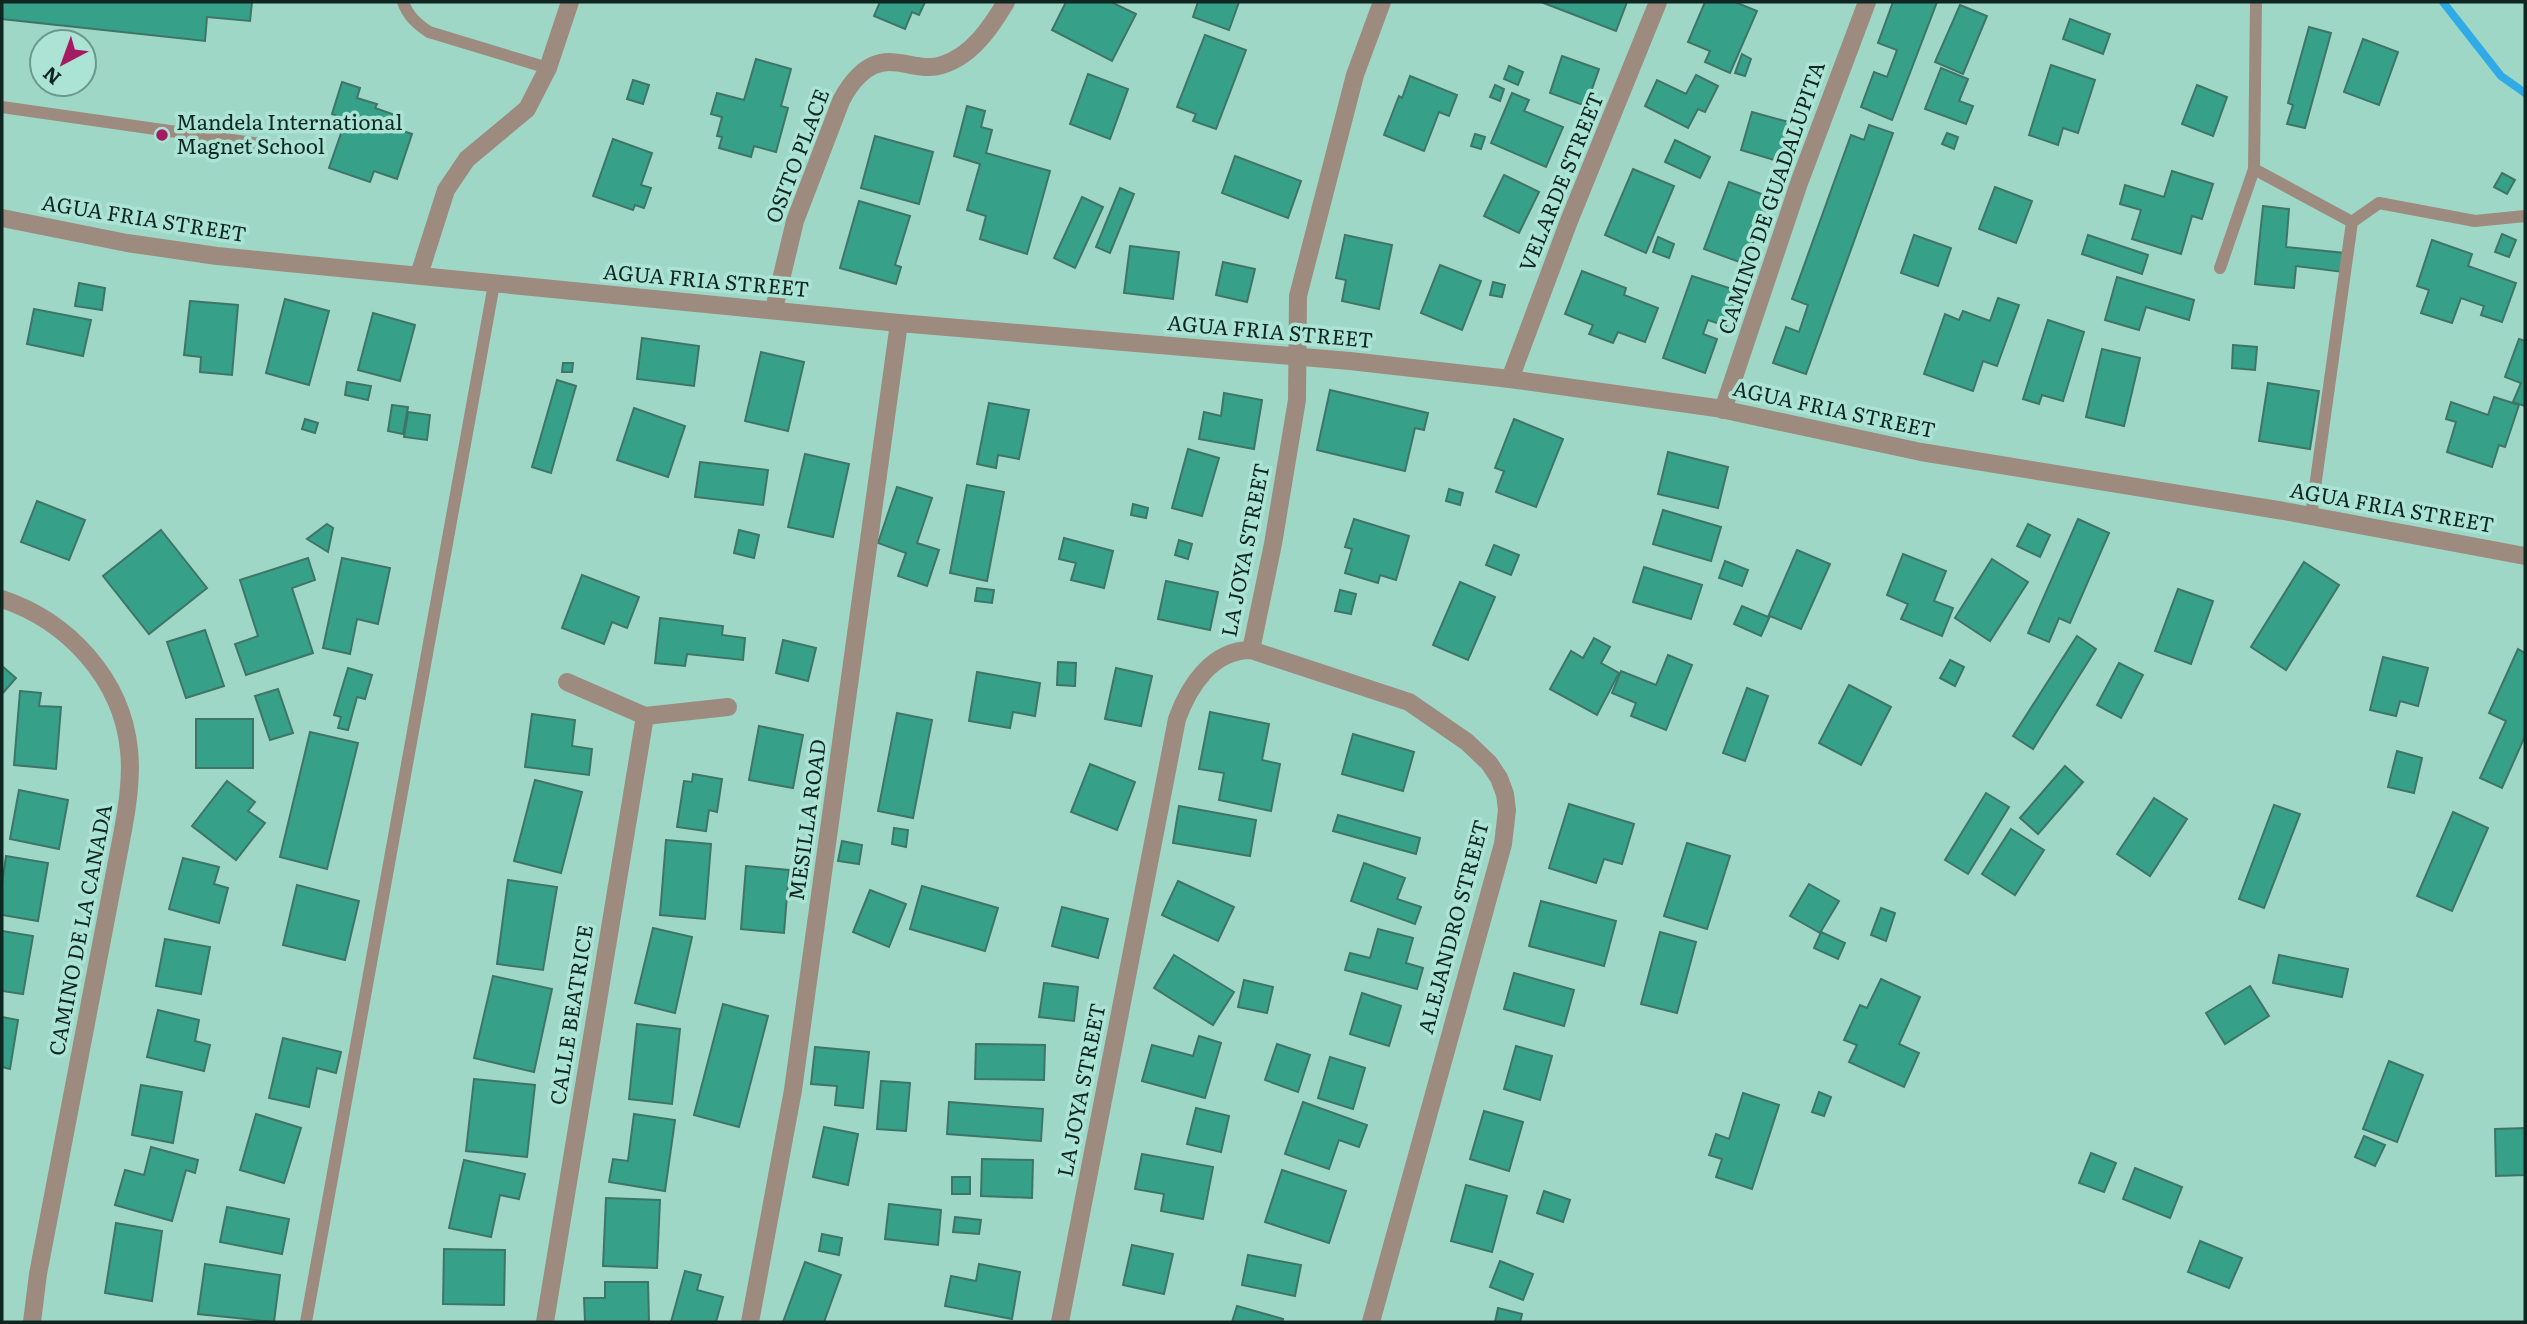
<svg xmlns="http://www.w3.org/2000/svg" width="2527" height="1324" viewBox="0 0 2527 1324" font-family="Literata,serif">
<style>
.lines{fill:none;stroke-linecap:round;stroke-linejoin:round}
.stream{stroke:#30abe7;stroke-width:8}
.building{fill:#37a089;stroke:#3f7567;stroke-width:2}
.service{stroke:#9d8b7f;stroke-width:12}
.minor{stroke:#9d8b7f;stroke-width:18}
.tertiary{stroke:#9d8b7f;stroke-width:18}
.poi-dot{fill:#a51b62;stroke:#abe4d4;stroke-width:2.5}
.labels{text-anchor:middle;stroke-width:7;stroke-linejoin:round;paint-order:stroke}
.poi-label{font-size:21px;fill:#102721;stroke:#abe4d4;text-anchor:start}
.street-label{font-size:21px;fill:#102721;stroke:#abe4d4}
</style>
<rect width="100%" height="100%" fill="#9fd7c7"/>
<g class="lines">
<!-- stream -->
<polyline class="stream" points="2443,2 2501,76 2525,93"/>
</g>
<!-- building -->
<g class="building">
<polygon points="2,2 252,2 250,21 207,17 205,41 2,19"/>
<polygon points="880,2 925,2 919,15 912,12 905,29 874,16"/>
<polygon points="1066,2 1111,2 1136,14 1112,61 1052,30"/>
<polygon points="1198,2 1239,2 1229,30 1193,17"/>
<polygon points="1541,2 1627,2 1616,31"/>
<polygon points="1705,2 1735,2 1757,11 1730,73 1705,62 1710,51 1688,42"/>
<polygon points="1893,2 1937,2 1892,120 1861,107 1874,72 1887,77 1897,50 1878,43"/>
<polygon points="1960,5 1987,16 1963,74 1935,62"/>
<polygon points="2070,19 2110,34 2103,54 2063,39"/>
<polygon points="2309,27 2331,33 2305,128 2287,124 2293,105 2288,103"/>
<polygon points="1205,35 1246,50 1216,129 1193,121 1196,114 1177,107"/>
<polygon points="2363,39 2398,52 2379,105 2344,92"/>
<polygon points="1742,54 1751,59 1745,76 1735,73"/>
<polygon points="1562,56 1599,69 1586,106 1550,93"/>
<polygon points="756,59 791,69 781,106 788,108 776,152 754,146 751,157 719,148 722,137 717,136 722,117 711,114 717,93 744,100"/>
<polygon points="2051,65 2095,80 2078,133 2063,128 2058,145 2029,135"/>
<polygon points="1509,66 1523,72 1518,85 1504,79"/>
<polygon points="1941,68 1968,79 1959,101 1973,106 1966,124 1925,109"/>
<polygon points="1088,74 1128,89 1110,139 1070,124"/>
<polygon points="1696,75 1718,86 1705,112 1698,109 1688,128 1645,106 1657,80 1686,94"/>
<polygon points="1410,76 1457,95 1449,116 1439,112 1424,151 1384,135 1399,96 1402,98"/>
<polygon points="633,80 649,85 643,104 627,99"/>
<polygon points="342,82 360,88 357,98 377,104 375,108 398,116 394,128 412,134 397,179 374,171 370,182 329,168 346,119 332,114"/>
<polygon points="1495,85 1504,89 1500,101 1490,97"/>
<polygon points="2197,85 2227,97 2213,136 2182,124"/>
<polygon points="1512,93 1529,100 1524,111 1563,127 1546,167 1491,143"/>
<polygon points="967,106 985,111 981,127 992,130 986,153 1050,171 1027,254 980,239 986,216 967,210 980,164 954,156"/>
<polygon points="1752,112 1792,123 1781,162 1741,150"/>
<polygon points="1869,125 1893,133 1806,374 1773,363 1786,327 1799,332 1808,305 1792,299 1851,135 1864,140"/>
<polygon points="1947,133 1958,137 1954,149 1942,144"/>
<polygon points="1475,134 1485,137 1481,149 1471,146"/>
<polygon points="875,136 933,152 919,204 861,188"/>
<polygon points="613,139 652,153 641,185 651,188 644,208 635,205 633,210 593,196"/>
<polygon points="1675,140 1710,157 1700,178 1665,162"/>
<polygon points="1235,156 1301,181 1288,218 1222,193"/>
<polygon points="1633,169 1674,186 1646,253 1605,235"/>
<polygon points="2172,171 2213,184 2202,219 2192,216 2181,254 2132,239 2141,210 2120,204 2125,185 2164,197"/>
<polygon points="2502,173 2515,180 2507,194 2494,187"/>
<polygon points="1504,175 1539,192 1519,233 1484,216"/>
<polygon points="1729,182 1770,197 1745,264 1704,249"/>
<polygon points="1995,187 2032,201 2016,243 1979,229"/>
<polygon points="1120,188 1134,194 1110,253 1096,247"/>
<polygon points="1082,197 1103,207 1075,268 1054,258"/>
<polygon points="859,201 910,216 895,265 901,267 896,284 840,268"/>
<polygon points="2263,206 2289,209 2286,247 2345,253 2343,272 2296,266 2294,288 2255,284"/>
<polygon points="2502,234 2516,240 2509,257 2495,252"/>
<polygon points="1345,235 1392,245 1379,309 1342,301 1346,280 1336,278"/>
<polygon points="1914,235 1951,248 1938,286 1901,273"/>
<polygon points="2088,235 2148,255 2142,274 2082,254"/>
<polygon points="1658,237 1674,244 1669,258 1653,252"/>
<polygon points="2432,240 2472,254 2468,266 2516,283 2502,322 2481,315 2484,306 2461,298 2452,323 2421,313 2429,290 2417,286"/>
<polygon points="1130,246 1179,252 1173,299 1124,293"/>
<polygon points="1223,262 1255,269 1247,302 1216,295"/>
<polygon points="1440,265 1481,281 1462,330 1421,313"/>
<polygon points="1582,271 1626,288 1624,295 1658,308 1645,342 1618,332 1613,343 1589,334 1593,325 1565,314"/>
<polygon points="1692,276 1738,291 1726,326 1708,320 1703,334 1717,339 1705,373 1663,358"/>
<polygon points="2117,277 2194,300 2189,320 2146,307 2139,330 2105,320"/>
<polygon points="1493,282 1505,285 1502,297 1490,295"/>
<polygon points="79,283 105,288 102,310 75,306"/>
<polygon points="1998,298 2019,305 1997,366 1983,361 1973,391 1924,374 1945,314 1959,320 1963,311 1990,321"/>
<polygon points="285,299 329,311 309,385 266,373"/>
<polygon points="190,301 238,305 232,375 200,372 201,357 184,355"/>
<polygon points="34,309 91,320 83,356 27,344"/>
<polygon points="373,313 415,325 400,381 358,370"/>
<polygon points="2048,320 2084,332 2063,401 2042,395 2039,404 2023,399"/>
<polygon points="642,338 699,346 694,386 637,379"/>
<polygon points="2519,339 2525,341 2525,406 2513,402 2521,383 2505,377"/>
<polygon points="2233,345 2257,347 2255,370 2232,368"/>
<polygon points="2102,349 2140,358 2124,426 2086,417"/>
<polygon points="761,352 804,362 788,431 745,421"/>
<polygon points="563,363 573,363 572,372 562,372"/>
<polygon points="557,380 576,386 551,473 532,467"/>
<polygon points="347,382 371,386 368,400 345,395"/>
<polygon points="2268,383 2319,391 2310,449 2259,441"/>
<polygon points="1330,390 1428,413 1424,430 1415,428 1405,471 1317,450"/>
<polygon points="1224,393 1262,400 1254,449 1199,439 1204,412 1221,416"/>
<polygon points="2494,397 2519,405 2505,447 2499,445 2492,467 2447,452 2456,422 2446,419 2451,402 2488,415"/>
<polygon points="989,403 1029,410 1019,459 998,455 996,468 977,464"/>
<polygon points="392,405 408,407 403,434 388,431"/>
<polygon points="634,408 685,426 668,477 617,460"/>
<polygon points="408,412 430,415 427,440 404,437"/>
<polygon points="305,419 318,423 315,433 302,429"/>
<polygon points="1514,419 1563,439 1536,507 1496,492 1504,471 1495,468"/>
<polygon points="1188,449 1219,458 1202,516 1172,508"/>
<polygon points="1668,452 1728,467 1718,508 1658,494"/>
<polygon points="805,454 849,464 833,537 788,527"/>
<polygon points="700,462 768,470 763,505 695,497"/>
<polygon points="967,485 1004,492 987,581 950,573"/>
<polygon points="897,487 932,498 917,543 939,550 927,586 898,576 906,553 878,543"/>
<polygon points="1449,489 1463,493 1460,505 1446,501"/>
<polygon points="37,501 85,520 69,560 21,542"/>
<polygon points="1133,504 1148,508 1146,518 1131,515"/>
<polygon points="1663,510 1721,527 1711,561 1653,544"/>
<polygon points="1354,519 1409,536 1396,580 1380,575 1378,583 1345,573 1352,549 1345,547"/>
<polygon points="2078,519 2109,533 2070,623 2059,618 2049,642 2028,633"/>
<polygon points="327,524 333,528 328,552 307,539"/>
<polygon points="2028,524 2050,535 2040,557 2017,546"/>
<polygon points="161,530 207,588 149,634 103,576"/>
<polygon points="739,530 759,535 754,558 734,553"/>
<polygon points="1064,538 1113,551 1104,588 1071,580 1076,563 1059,559"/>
<polygon points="1179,540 1192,544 1188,559 1175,555"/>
<polygon points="1494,545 1519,555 1511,575 1486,565"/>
<polygon points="1797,550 1830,564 1801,629 1770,616 1761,636 1734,624 1742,606 1768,617"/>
<polygon points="1903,554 1946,571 1934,601 1953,608 1942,636 1901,619 1908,604 1887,595"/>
<polygon points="308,558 315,580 292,588 313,653 246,675 235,644 258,636 240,580"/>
<polygon points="342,558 390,568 378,624 357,619 350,654 323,648"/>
<polygon points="1992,559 2028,582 1990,641 1955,618"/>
<polygon points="1725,561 1748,570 1742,586 1719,578"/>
<polygon points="2304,562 2339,585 2286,670 2251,647"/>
<polygon points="1644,567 1702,585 1691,619 1633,602"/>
<polygon points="582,575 639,597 627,628 612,622 604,644 562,628"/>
<polygon points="1166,581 1218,592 1210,630 1158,619"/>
<polygon points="1460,582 1495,597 1468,660 1433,645"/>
<polygon points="977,588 994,590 992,603 975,601"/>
<polygon points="2178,589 2213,601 2191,664 2155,651"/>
<polygon points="1340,590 1356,594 1351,614 1335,611"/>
<polygon points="660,618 723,626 722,635 745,638 743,660 687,654 685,666 655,663"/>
<polygon points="205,630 224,686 186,698 167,642"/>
<polygon points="2077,636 2096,649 2033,749 2013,736"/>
<polygon points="1594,638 1610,647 1601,663 1619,673 1597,715 1550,689 1571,651 1583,658"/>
<polygon points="783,640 816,648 808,681 776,673"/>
<polygon points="2518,649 2525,653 2525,736 2502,788 2480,778 2506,721 2489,713"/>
<polygon points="1668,655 1692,665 1666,730 1631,716 1636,703 1612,693 1621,671 1656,685"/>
<polygon points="2383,657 2428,668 2418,706 2400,701 2396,716 2370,710"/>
<polygon points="1950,660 1964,667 1955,686 1940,678"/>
<polygon points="1058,662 1076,663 1075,686 1057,685"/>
<polygon points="2119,663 2143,675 2121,718 2097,705"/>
<polygon points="2,666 16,678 2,694"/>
<polygon points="348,668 372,675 365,699 357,697 348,730 338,728 341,717 334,715"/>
<polygon points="1116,668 1152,676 1141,726 1105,719"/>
<polygon points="977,672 1040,683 1035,716 1013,712 1010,728 969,721"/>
<polygon points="1849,685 1891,707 1861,765 1819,743"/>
<polygon points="1747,688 1768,696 1745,761 1723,753"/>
<polygon points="278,689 293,733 270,740 255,696"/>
<polygon points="20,691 41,693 39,706 61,707 56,769 14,765"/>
<polygon points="1210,712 1269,724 1262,760 1280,764 1271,811 1219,800 1224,773 1199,769"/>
<polygon points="897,713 932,720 913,818 878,811"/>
<polygon points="532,714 575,720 572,746 592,749 589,775 525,767"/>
<rect x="196" y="719" width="57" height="49"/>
<polygon points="759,726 803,735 793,788 749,780"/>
<polygon points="310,732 358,743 327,869 280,857"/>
<polygon points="1353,734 1414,752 1403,791 1342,774"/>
<polygon points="2397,751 2422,758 2414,793 2388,787"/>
<polygon points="1090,764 1135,782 1117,830 1071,812"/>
<polygon points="2065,766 2083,782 2038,834 2020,818"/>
<polygon points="693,774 722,779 717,812 709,810 706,831 677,827 684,781 692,782"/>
<polygon points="535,780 582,792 561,873 514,861"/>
<polygon points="227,781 255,802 248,811 265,823 236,860 192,826"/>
<polygon points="19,790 68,800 59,849 10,839"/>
<polygon points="1986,793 2009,807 1968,874 1945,860"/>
<polygon points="2154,798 2187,819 2150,876 2117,854"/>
<polygon points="1569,804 1634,824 1622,864 1604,859 1596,883 1549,868"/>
<polygon points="2274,805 2300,814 2264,908 2239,899"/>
<polygon points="1179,806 1256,820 1250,856 1173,843"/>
<polygon points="2453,812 2488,828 2452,911 2417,896"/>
<polygon points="1338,815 1420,838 1416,854 1333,831"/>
<polygon points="894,828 908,830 906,847 892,844"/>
<polygon points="2011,829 2044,850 2015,895 1982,874"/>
<polygon points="666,840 711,844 705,919 660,915"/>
<polygon points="842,841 862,845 859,864 838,861"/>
<polygon points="1687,843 1730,856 1707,929 1664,916"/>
<polygon points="6,856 48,863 38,921 2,915 2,884"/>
<polygon points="183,858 219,867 214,884 228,888 219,923 169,909"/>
<polygon points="1364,863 1405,878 1397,899 1421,907 1415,924 1351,901"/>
<polygon points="746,866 789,870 784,933 741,929"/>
<polygon points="508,880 557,887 543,970 497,964"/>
<polygon points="1178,881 1234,907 1218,941 1162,915"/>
<polygon points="1809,884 1839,901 1820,933 1790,916"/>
<polygon points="297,885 359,901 345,960 283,945"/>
<polygon points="922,886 998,908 985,951 910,929"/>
<polygon points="870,890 906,904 889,947 853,932"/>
<polygon points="1541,901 1616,921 1604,966 1529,946"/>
<polygon points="1062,907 1108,919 1098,958 1052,946"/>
<polygon points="1881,908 1895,913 1886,941 1871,935"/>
<polygon points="653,928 692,937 675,1013 635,1003"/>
<polygon points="1378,929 1413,938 1406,963 1423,968 1417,989 1345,970 1350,953 1370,958"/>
<polygon points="2,931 33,936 23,994 2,991"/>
<polygon points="1660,932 1696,942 1677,1013 1641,1004"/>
<polygon points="1821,932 1845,943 1838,959 1814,948"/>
<polygon points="165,939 210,947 201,994 156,986"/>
<polygon points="1174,955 1234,992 1213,1025 1154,988"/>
<polygon points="2279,955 2348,969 2342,997 2273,983"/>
<polygon points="1514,973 1574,990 1564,1026 1504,1009"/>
<polygon points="493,976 552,989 534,1072 474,1058"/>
<polygon points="1881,979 1920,997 1899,1044 1919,1053 1904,1087 1849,1062 1857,1045 1844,1040 1860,1005 1867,1008"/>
<polygon points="1244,980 1273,987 1267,1013 1238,1007"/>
<polygon points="1044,983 1078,987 1074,1021 1039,1017"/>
<polygon points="2250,986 2269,1016 2225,1044 2206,1013"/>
<polygon points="1362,993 1401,1006 1389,1046 1350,1034"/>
<polygon points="723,1004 768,1016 739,1127 694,1115"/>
<polygon points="158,1010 199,1020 195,1041 210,1045 204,1071 147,1057"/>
<polygon points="2,1017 18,1020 10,1069 2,1067"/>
<polygon points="637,1024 680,1029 672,1104 629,1099"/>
<polygon points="1199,1036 1221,1043 1205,1098 1142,1081 1152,1045 1193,1056"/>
<polygon points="283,1038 341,1052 336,1073 317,1068 309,1107 269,1098"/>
<polygon points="976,1044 1045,1045 1044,1080 975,1079"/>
<polygon points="1277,1044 1310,1055 1298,1092 1265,1080"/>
<polygon points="1516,1046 1552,1056 1540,1100 1504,1089"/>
<polygon points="815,1047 869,1052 863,1108 835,1105 837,1086 811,1084"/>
<polygon points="1330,1057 1365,1068 1353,1109 1318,1098"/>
<polygon points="2389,1061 2423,1075 2397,1142 2363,1129"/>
<polygon points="474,1079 535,1085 527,1157 466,1151"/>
<polygon points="881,1081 910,1083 906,1131 877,1129"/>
<polygon points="141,1085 182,1092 173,1143 132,1135"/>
<polygon points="1819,1092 1831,1097 1824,1116 1812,1112"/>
<polygon points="1743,1093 1779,1105 1752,1189 1716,1177 1722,1159 1709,1155 1716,1134 1729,1139"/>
<polygon points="949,1102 1043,1109 1041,1141 947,1134"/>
<polygon points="1303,1102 1367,1125 1359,1147 1339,1140 1329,1169 1285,1154"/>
<polygon points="1196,1108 1229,1116 1221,1152 1187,1144"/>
<polygon points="1484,1111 1523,1122 1509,1171 1470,1159"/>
<polygon points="256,1114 301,1128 284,1183 240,1170"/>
<polygon points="634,1114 675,1120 665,1191 609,1182 613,1159 628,1161"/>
<polygon points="824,1127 858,1134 848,1185 813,1177"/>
<polygon points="2525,1128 2525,1175 2496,1176 2495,1129"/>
<polygon points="2364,1136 2385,1145 2375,1166 2355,1157"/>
<polygon points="151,1147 198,1160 195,1173 186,1170 172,1221 115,1205 125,1170 144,1175"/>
<polygon points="2091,1153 2116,1163 2104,1192 2079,1183"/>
<polygon points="1142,1154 1213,1167 1203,1219 1161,1211 1164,1194 1135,1189"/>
<polygon points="982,1159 1033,1160 1032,1198 981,1196"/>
<polygon points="464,1160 525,1174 519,1199 500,1195 491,1237 449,1228"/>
<polygon points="2135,1168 2182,1187 2170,1218 2123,1199"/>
<polygon points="1282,1170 1346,1191 1329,1243 1265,1222"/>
<rect x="952" y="1177" width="18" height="17"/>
<polygon points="1466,1185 1507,1196 1492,1252 1451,1241"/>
<polygon points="1544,1191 1570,1200 1563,1222 1537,1213"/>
<polygon points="606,1198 660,1200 657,1268 603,1266"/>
<polygon points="889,1204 941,1210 938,1245 885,1239"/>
<polygon points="227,1207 289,1219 282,1254 220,1242"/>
<polygon points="955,1217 981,1220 979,1234 953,1232"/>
<polygon points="116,1223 162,1231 152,1301 105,1293"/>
<polygon points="822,1234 842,1238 839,1255 819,1251"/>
<polygon points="2200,1241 2242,1258 2229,1288 2188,1272"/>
<polygon points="1132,1245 1173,1254 1164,1294 1123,1285"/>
<polygon points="444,1249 505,1250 504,1305 443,1304"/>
<polygon points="1248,1255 1301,1265 1295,1296 1242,1285"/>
<polygon points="1500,1261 1533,1274 1523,1300 1490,1287"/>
<polygon points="805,1262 841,1275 824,1322 783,1322"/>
<polygon points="205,1264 280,1275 274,1322 198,1314"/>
<polygon points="979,1264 1020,1272 1012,1319 945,1306 951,1276 976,1281"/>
<polygon points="685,1271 701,1275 697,1290 723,1297 716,1322 671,1322"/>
<polygon points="605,1282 648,1282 649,1322 585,1322 584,1298 605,1298"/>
<polygon points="1237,1306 1283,1319 1282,1322 1232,1322"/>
<polygon points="1498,1308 1522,1314 1520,1322 1495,1322"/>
</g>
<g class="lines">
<!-- service -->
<g class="service">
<path d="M403,2c5,14 14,22 26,30l119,36"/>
<polyline points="2256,2 2254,169 2352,222"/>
<polyline points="2,107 267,145"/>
<polyline points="2220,268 2254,169"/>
<polyline points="2311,516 2352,222 2379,203 2475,221 2525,216"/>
<polyline points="306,1322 494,284"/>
</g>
<!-- minor -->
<g class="minor">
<polyline points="419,275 446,190 467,159 527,109 548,68 570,2"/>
<path d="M774,309l21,-88 46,-120c9,-18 25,-39 48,-39 18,0 35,9 53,3 30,-9 49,-38 64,-63"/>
<polyline points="1510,379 1569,221 1658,2"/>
<polyline points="1723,410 1799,183 1867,2"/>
<path d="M2,599c66,22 120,80 127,151 3,27 -1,54 -6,80l-85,444 -6,48"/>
<polyline points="1251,650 1273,544 1297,400 1298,296 1355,75 1382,2"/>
<polyline points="567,682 645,716 728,707"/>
<polyline points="545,1322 645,716"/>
<polyline points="750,1322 793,1090 899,323"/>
<path d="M1060,1322l117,-603c12,-33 35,-69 74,-69l158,52 58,40 22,21 10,15 6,16 2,16 -4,34 -132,478"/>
</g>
<!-- tertiary -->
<polyline class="tertiary" points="2,218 127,243 217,256 899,323 1350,361 1510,379 1716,408 1921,452 2284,511 2525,556"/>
</g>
<!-- markers -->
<circle class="poi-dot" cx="162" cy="135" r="7"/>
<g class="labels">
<!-- poi labels -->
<g class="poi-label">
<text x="176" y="130">Mandela International<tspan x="176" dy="24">Magnet School</tspan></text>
</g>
<!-- street labels -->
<g class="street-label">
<text transform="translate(798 156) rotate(-69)" y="7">OSITO PLACE</text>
<text transform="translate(1562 182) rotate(-68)" y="7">VELARDE STREET</text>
<text transform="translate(1772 198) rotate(-71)" y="7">CAMINO DE GUADALUPITA</text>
<text transform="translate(144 219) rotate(9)" y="7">AGUA FRIA STREET</text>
<text transform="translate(706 281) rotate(5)" y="7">AGUA FRIA STREET</text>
<text transform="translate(1270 332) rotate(5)" y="7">AGUA FRIA STREET</text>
<text transform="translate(1834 410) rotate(12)" y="7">AGUA FRIA STREET</text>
<text transform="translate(2392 508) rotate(10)" y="7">AGUA FRIA STREET</text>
<text transform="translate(1246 550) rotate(-79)" y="7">LA JOYA STREET</text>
<text transform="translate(808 820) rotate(-82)" y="7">MESILLA ROAD</text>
<text transform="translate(1454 927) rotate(-75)" y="7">ALEJANDRO STREET</text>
<text transform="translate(81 930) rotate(-79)" y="7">CAMINO DE LA CANADA</text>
<text transform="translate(572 1015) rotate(-81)" y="7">CALLE BEATRICE</text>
<text transform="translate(1082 1090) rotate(-79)" y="7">LA JOYA STREET</text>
</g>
</g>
<!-- border -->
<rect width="2527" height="1324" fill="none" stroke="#102721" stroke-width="7"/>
<!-- north arrow -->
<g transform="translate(63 63) rotate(221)"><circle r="33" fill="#abe4d4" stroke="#6d988c" stroke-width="2"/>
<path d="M0-5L12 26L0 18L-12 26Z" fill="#a51b62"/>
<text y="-10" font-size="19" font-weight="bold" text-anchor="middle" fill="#102721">N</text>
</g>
</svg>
